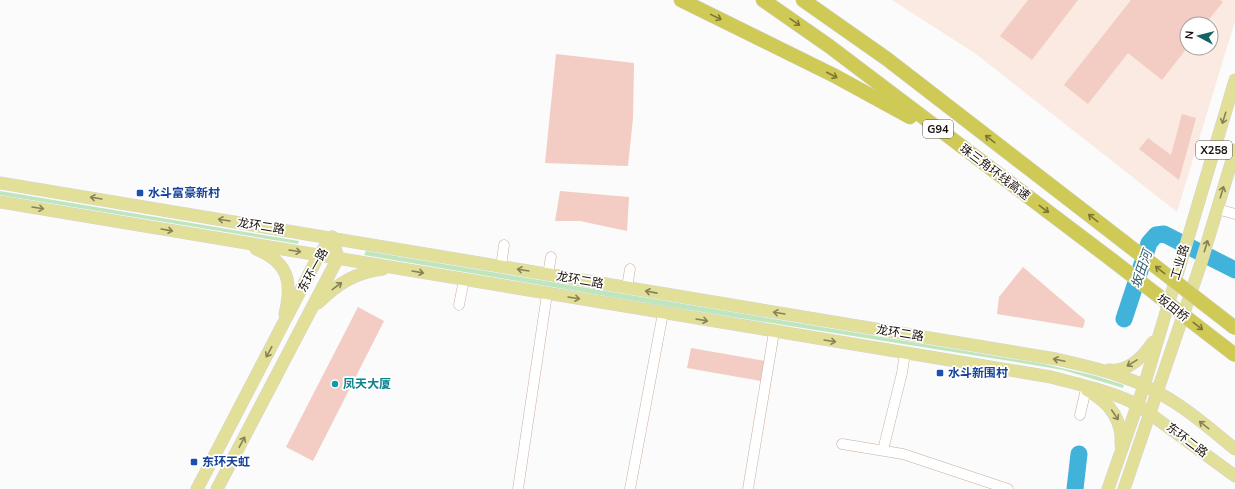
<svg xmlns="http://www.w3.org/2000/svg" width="1235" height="489" viewBox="0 0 1235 489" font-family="Mulish,'Noto Sans SC',sans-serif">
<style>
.built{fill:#faeae1;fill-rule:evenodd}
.green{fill:#bfe6ba}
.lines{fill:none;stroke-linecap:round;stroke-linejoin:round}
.river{stroke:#41b3db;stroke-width:17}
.building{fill:#f3ccc3}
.minor-casing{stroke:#caad9b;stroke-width:11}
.major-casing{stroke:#d6d4d3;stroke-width:13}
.highway-casing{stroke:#d6d4d3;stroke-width:15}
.minor{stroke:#fff;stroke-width:10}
.major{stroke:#e2df99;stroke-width:12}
.highway{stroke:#cfca55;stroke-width:14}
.highway-bridge-casing{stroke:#d6d4d3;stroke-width:15;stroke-linecap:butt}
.highway-bridge{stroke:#cfca55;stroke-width:14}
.oneway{stroke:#7d7633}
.oneway2{stroke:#888158}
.transit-dot{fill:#1a4fb4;stroke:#fff;stroke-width:1.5}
.culture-dot{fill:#0f9aa8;stroke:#fff;stroke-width:1.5}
.labels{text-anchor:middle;stroke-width:3.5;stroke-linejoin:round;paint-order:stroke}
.shield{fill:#fff;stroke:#5e5753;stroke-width:1}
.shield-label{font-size:11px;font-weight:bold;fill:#190f09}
.street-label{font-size:12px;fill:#190f09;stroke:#fff}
.transit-label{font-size:12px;font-weight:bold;fill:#164399;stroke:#fff;text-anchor:start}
.culture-label{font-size:12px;font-weight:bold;fill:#0d838f;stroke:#fff;text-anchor:start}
.water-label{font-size:13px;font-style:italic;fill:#2e5c6e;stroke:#fff}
</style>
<rect width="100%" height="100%" fill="#fbfbfb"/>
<!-- built -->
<path class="built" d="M892,0h343v21l-58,191 -201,-158zM1187,24h24v24h-24z"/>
<!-- green -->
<g class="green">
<polygon points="0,191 299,241 298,244 0,195"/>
<polygon points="366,251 1044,364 1096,376 1124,385 1123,388 1063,370 1010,361 664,306 364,255"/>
</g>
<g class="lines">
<!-- river -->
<g class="river">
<polyline points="1124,319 1149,243 1156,235 1164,234 1235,270"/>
<polyline points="1075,489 1079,454"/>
</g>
</g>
<!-- building -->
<g class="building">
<polygon points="1028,0 1078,0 1032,60 1000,36"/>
<polygon points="1131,0 1220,0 1223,2 1205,24 1187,24 1187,48 1162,80 1128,53 1088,104 1064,85"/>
<polygon points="556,54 634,63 633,118 628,166 545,163"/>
<polygon points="1182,114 1196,118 1179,180 1139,149 1148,138 1171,155"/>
<polygon points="560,191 629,197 627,231 580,221 555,221"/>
<polygon points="1023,267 1085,320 1083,328 997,314 999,297"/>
<polygon points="358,307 384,321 313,461 286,447"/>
<polygon points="691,348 765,361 761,381 687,368"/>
</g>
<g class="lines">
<!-- minor casing -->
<g class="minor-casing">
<g id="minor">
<polyline points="1217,209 1235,214"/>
<polyline points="501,267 504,245"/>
<polyline points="548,274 551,257"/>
<polyline points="627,287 630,269"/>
<polyline points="459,305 464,279"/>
<polyline points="1080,415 1086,389"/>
<polyline points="842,444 903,454 1008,489"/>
<polyline points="883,450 902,373 905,353"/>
<polyline points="518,489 547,294"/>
<polyline points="630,489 663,313"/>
<polyline points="748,489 774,332"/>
</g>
</g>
<!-- major casing -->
<g class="major-casing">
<g id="major">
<path d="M0,183l1056,176c41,9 82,19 118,43 21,13 41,31 61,47"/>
<path d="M0,202l1051,175c29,8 60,14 87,28l97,71"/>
<path d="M256,249c32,13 37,32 29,65"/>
<path d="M318,303c19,-19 38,-31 65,-34"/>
<path d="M1109,370c19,2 34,-13 44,-28"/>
<path d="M1087,390c22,12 36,29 34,55"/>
<polyline points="197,489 319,255 332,237"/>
<polyline points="217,489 338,258 332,237"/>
<polyline points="1108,489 1144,386 1235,80"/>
<polyline points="1124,489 1201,263 1235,150"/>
</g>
</g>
<!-- highway casing -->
<g class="highway-casing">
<g id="highway">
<polyline points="681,0 835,76 910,117"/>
<polyline points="763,0 829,46 1112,260"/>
<polyline points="803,0 887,59 1124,242"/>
</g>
</g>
<!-- minor -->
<use href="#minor" class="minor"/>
<!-- major -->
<use href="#major" class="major"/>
<!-- highway -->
<use href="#highway" class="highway"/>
<!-- highway-bridge casing -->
<g class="highway-bridge-casing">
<g id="highway-bridge">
<polyline points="1124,242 1235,328"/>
<polyline points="1112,260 1235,355"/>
</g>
</g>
<!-- highway-bridge -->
<use href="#highway-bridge" class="highway-bridge"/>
</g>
<!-- one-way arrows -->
<defs><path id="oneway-shaft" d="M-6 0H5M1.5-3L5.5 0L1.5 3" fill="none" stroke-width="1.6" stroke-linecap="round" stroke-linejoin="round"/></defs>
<g class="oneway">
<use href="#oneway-shaft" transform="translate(716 17) rotate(26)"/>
<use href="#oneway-shaft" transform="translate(795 22) rotate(35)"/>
<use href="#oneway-shaft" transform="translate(832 75) rotate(27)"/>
<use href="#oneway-shaft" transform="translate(990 139) rotate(-142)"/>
<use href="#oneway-shaft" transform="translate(1044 209) rotate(37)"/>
<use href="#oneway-shaft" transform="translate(1093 218) rotate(-142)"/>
<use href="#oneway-shaft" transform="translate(1160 270) rotate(-142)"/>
<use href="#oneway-shaft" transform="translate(1198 326) rotate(38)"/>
</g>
<g class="oneway2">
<use href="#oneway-shaft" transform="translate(1224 118) rotate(107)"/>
<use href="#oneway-shaft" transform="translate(1222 192) rotate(-73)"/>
<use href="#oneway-shaft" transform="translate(96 198) rotate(-171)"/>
<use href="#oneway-shaft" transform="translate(38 208) rotate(9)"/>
<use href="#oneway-shaft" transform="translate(224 220) rotate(-171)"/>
<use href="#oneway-shaft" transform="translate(167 230) rotate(10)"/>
<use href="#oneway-shaft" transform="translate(1206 246) rotate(-73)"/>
<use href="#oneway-shaft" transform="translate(295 251) rotate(9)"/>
<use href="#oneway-shaft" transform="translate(523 270) rotate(-171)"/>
<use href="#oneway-shaft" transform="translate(418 272) rotate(10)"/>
<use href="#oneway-shaft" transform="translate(337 286) rotate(-37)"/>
<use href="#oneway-shaft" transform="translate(651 292) rotate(-169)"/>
<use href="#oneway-shaft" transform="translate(574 298) rotate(9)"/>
<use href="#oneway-shaft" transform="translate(779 313) rotate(-171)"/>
<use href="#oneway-shaft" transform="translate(702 320) rotate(10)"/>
<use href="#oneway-shaft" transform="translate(830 341) rotate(9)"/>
<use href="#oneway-shaft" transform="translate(269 352) rotate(118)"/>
<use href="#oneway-shaft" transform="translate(1059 360) rotate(-168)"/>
<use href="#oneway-shaft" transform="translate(1132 363) rotate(149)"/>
<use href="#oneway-shaft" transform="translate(1115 415) rotate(56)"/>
<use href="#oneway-shaft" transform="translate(1204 425) rotate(-142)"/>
<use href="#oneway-shaft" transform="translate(242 442) rotate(-62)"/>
</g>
<!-- markers -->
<g class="transit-dot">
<rect x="136" y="189" width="8" height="8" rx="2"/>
<rect x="936" y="369" width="8" height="8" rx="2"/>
<rect x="190" y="458" width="8" height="8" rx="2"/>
</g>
<circle class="culture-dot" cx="335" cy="384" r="4"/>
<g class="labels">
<!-- shield labels -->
<g class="shield">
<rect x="923" y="120" width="30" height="18" rx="3"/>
<rect x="1196" y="141" width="36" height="18" rx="3"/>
</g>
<g class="shield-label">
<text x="938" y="133">G94</text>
<text x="1214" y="154">X258</text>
</g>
<!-- street labels -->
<g class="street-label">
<text transform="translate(995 172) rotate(37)" y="4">珠三角环线高速</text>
<text transform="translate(261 226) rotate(9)" y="4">龙环二路</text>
<text transform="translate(1180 262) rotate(-73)" y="4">工业路</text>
<text transform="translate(313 270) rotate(-61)" y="4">东环一路</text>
<text transform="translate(580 280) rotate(10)" y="4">龙环二路</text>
<text transform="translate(1173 308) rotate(38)" y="4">坂田桥</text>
<text transform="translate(900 333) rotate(9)" y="4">龙环二路</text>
<text transform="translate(1187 440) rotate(37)" y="4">东环二路</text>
</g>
<!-- transit labels -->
<g class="transit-label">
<text x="148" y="197">水斗富豪新村</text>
<text x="948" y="377">水斗新围村</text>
<text x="202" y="466">东环天虹</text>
</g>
<!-- culture labels -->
<g class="culture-label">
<text x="343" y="388">凤天大厦</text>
</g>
<!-- water labels -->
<g class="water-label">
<text transform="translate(1141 269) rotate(-71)" y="5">坂田河</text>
</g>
</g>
<!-- north arrow -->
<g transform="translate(1199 36) rotate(277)"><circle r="19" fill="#ffffff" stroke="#a39f9d"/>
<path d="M0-3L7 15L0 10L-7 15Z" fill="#146363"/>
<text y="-6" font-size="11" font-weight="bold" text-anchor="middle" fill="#190f09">N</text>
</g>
</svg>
